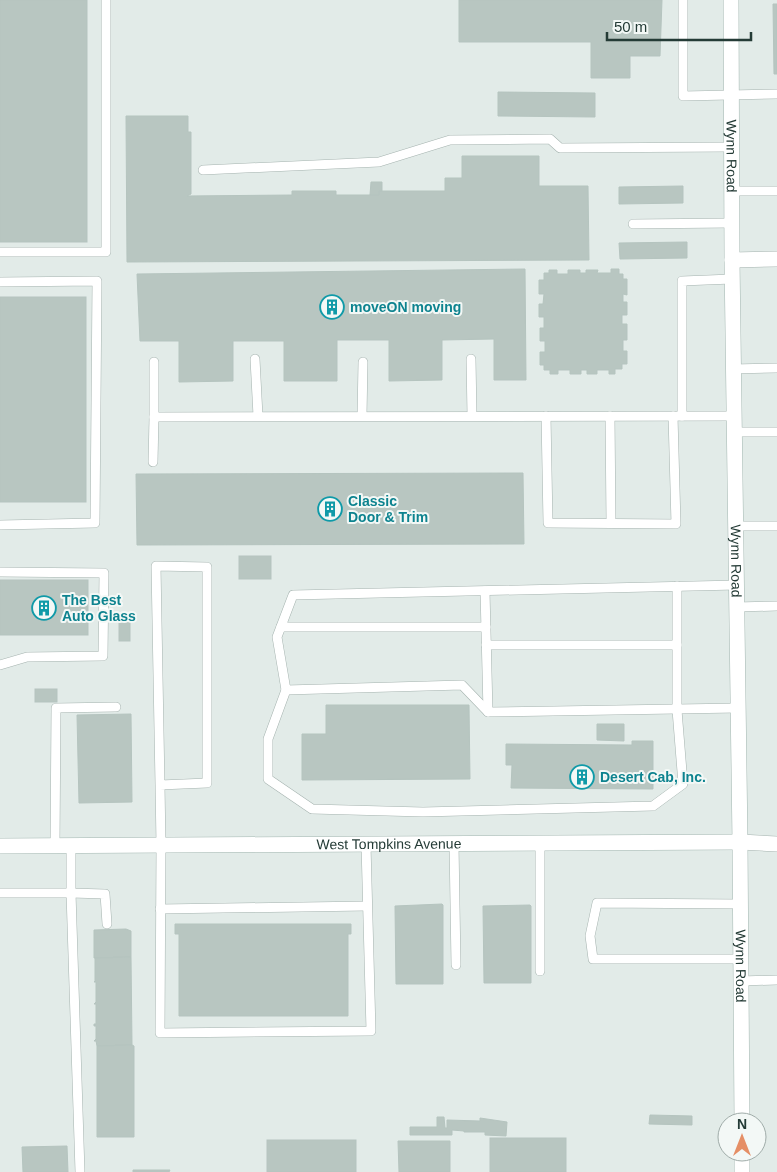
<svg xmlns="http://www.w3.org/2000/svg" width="777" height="1172" viewBox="0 0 777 1172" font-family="Arial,sans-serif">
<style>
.building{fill:#b8c6c1;stroke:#b5c4bf}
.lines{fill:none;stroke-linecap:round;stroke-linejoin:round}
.lane-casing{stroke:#a5b3af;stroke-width:10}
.street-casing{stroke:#a5b3af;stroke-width:16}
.secondary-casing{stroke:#a2b6b0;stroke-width:16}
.lane{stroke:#fff;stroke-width:9}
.street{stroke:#fff;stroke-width:15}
.secondary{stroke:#fff;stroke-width:15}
.labels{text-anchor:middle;stroke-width:4;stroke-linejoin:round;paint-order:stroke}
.street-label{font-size:14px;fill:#243b36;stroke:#f3f8f6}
.culture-label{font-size:14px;font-weight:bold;fill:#0d838f;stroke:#f3f8f6;text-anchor:start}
</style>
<rect width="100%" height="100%" fill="#e2ebe8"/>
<!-- building -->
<g class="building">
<rect x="0" y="0" width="87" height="242"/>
<polygon points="459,0 662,0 660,56 630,56 630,78 591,78 591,42 459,42"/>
<polygon points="773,4 777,4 777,74 774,74"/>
<polygon points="498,92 595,93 595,117 498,116"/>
<polygon points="126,116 188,116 188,132 191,132 191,194 187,196 292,195 292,191 336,191 336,195 379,195 379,191 445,191 445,178 462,178 462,156 539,156 539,186 588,186 589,260 127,262"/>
<polygon points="371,182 382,182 382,191 379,191 379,195 370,195"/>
<polygon points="683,186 683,203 619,204 619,187"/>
<polygon points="687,242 687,258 620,259 619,243"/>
<polygon points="525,269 526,380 494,380 494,339 442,340 442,380 389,381 389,340 337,340 337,381 284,381 284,341 233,341 233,381 179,382 179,341 140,341 137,274"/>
<polygon points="611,269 619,269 619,274 623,274 623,279 627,279 627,295 623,294 623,302 627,302 627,315 622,315 622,324 627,324 627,340 623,340 623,351 627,351 627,364 622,364 622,369 615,369 615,374 609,374 609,370 597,370 597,374 587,374 587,370 581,370 581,374 570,374 570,370 558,370 558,374 550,374 550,370 544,370 544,365 540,365 540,352 545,352 545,341 540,341 540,328 544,328 544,317 539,317 539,304 543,304 544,294 539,294 539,280 544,280 544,273 549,273 549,270 557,270 557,274 568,274 568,270 580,270 580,273 586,273 586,270 598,270 597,273 611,273"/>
<rect x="0" y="297" width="86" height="205"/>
<polygon points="523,473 524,544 137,545 136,474"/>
<rect x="239" y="556" width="32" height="23"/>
<rect x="0" y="580" width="88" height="55"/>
<rect x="119" y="621" width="11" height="20"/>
<rect x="35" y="689" width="22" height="13"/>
<polygon points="326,705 469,705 470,779 302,780 302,734 326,734"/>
<polygon points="131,714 132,802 79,803 77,715"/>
<polygon points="597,724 624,724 624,741 597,740"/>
<polygon points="632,741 653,741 653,789 511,788 512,765 506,765 506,744 632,745"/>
<polygon points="442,904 443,905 443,984 396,984 395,906"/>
<polygon points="530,905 531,906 531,983 484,983 483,906"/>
<polygon points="175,924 351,924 351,934 348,934 348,1016 179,1016 179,934 175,934"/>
<polygon points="126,929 131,931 131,957 94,958 94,930"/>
<polygon points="131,957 132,1045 97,1046 96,1041 94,1041 96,1039 96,1026 94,1026 94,1024 96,1024 96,1004 94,1004 96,1002 96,982 94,982 95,981 95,958"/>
<polygon points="132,1045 134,1046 134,1137 97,1137 97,1046"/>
<polygon points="650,1115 692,1116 692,1125 649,1124"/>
<polygon points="437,1117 444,1117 445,1128 447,1128 447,1120 480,1121 480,1118 507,1122 506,1136 485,1135 485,1132 464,1132 464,1131 452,1130 452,1135 410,1135 410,1127 437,1127"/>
<rect x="490" y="1138" width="76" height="34"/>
<rect x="267" y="1140" width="89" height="32"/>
<polygon points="398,1141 450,1141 450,1172 399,1172"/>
<polygon points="67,1146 68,1172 23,1172 22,1147"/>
<polygon points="133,1170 170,1170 169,1172 133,1172"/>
</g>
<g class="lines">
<!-- lane casing -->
<g class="lane-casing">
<g id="lane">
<polyline points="683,0 683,96 777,94"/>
<polyline points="203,170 379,162 450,140 550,139 560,148 731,147"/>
<polyline points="731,191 777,191"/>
<polyline points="633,224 731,223"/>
<polyline points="0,252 106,252 106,0"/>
<polyline points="0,282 97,281 95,523 0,525"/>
<polyline points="255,359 258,416"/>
<polyline points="471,359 472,416"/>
<polyline points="154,362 154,417 734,416"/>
<polyline points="733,369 777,368"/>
<polyline points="362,416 363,362"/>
<polyline points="546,416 548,523 676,524 673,416"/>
<polyline points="610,416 611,523"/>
<polyline points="682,416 682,281 732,279"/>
<polyline points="734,432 777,432"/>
<polyline points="153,462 154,417"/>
<polyline points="735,526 777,526"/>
<polyline points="0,572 104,573 103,656 27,657 0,665"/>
<polyline points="737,585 293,595 277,637 286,690 462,685 488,712 738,708"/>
<polyline points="485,591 488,712"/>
<polyline points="737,607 777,606"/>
<polyline points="281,627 486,627"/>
<polyline points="486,645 677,645"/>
<polyline points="286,690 268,739 268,779 312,809 423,812 653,806 683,784 677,710 677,586"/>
<polyline points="160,785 207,783 207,567 156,566 160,785 161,845 160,1033 371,1031 366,845"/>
<polyline points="540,843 540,971"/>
<polyline points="454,844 456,965"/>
<polyline points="55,846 56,708 116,707"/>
<polyline points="71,846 71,893 105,894 107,924"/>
<polyline points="0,893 71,893 80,1172"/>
<polyline points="740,904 597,903 590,936 593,959 741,959"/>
<polyline points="160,909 367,906"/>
<polyline points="741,981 777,980"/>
</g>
</g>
<!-- street casing -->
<g class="street-casing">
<g id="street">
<polyline points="732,260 777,259"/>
<polyline points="740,842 777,844"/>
</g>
</g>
<!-- secondary casing -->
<g class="secondary-casing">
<g id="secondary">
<path id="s1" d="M731,0l1,260 8,582 2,280"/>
<path id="s2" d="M0,846l740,-4"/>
<polyline points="742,1152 742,1172"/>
</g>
</g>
<!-- lane -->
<use href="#lane" class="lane"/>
<!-- street -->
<use href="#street" class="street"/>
<!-- secondary -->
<use href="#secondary" class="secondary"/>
</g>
<!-- icons -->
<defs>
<g id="building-ring" transform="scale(1.25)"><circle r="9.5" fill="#f3f8f6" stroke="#0f9aa8" stroke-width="1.5"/><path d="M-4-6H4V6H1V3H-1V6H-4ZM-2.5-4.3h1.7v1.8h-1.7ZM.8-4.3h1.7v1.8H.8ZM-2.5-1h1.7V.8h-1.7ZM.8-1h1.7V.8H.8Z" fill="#0f9aa8"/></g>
</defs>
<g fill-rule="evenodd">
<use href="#building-ring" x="332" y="307"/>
<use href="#building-ring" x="330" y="509"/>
<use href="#building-ring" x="44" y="608"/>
<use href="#building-ring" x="582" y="777"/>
</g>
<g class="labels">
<!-- street labels -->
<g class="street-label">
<text dy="5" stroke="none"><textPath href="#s1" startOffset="156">Wynn Road</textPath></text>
<text dy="5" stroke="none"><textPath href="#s1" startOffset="561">Wynn Road</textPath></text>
<text dy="5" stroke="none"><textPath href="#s2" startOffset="389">West Tompkins Avenue</textPath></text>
<text dy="5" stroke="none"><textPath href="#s1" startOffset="966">Wynn Road</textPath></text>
</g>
<!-- culture labels -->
<g class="culture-label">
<text x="350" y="312">moveON moving</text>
<text x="348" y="506">Classic<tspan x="348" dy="16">Door &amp; Trim</tspan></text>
<text x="62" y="605">The Best<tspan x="62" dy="16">Auto Glass</tspan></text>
<text x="600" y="782">Desert Cab, Inc.</text>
</g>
</g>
<!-- north arrow -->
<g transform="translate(742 1137)"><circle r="24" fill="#f3f8f6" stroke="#a0aca9"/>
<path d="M0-4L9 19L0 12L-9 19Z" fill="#e58f66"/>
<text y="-8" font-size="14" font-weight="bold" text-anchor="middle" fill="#243b36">N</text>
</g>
<!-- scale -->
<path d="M607 32v8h144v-8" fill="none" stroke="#243b36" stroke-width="2.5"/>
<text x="614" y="32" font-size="15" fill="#243b36" stroke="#f3f8f6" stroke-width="4" paint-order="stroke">50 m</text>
</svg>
